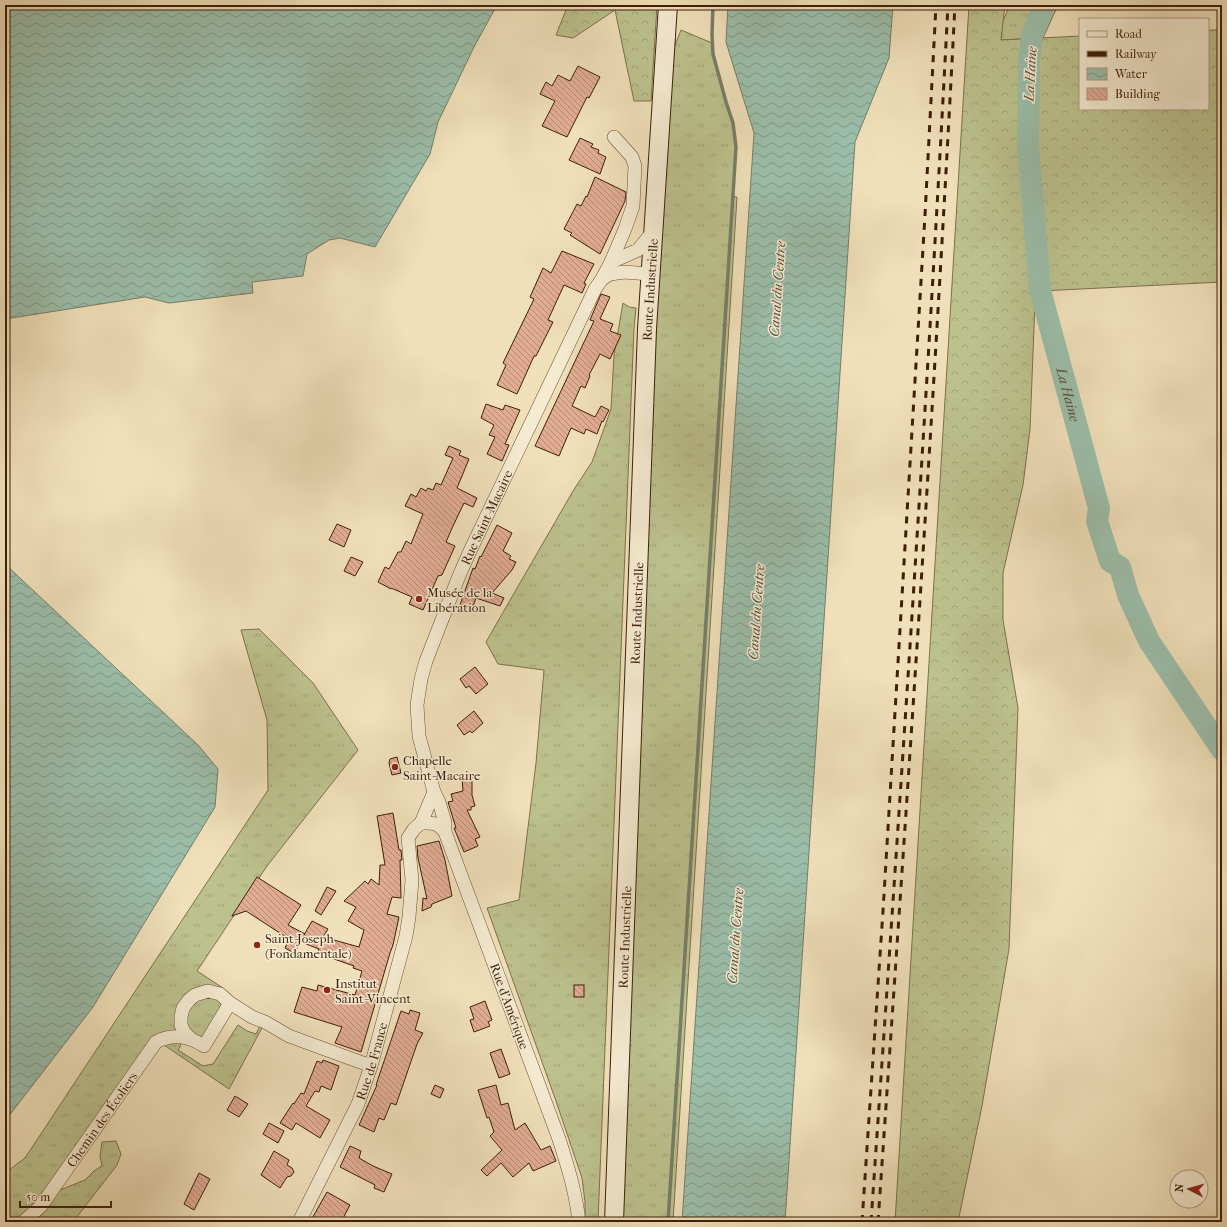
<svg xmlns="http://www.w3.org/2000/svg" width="1227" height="1227" viewBox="0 0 1227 1227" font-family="'IM FELL French Canon',serif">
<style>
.grass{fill:url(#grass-tufts);stroke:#7e704b}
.forest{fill:url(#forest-crowns);stroke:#7e704b}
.water{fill:url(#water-waves);stroke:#767e69}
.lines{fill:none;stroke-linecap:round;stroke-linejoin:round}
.stream{stroke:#767e69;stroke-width:3.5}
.river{stroke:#9bbeaa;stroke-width:22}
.building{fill:url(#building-back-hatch);stroke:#3f1e08}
.minor-casing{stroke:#6b4e34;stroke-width:14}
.secondary-casing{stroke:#3f1e08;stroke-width:20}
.minor{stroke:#f5ebd2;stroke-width:13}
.secondary{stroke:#f5ebd2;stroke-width:18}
.rail{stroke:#3f1e08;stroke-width:3;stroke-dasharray:7 7;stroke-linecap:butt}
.poi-dot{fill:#8f2418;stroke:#f5ebd2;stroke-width:1.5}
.labels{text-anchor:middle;stroke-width:3;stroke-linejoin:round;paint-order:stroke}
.street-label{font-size:13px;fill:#3f1e08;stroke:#f5ebd2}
.poi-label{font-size:13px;fill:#3f1e08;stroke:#f5ebd2;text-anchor:start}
.water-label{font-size:14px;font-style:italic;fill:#5b4e39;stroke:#f5ebd2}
</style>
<defs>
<pattern id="grass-tufts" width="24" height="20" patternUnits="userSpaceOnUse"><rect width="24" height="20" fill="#bcc28e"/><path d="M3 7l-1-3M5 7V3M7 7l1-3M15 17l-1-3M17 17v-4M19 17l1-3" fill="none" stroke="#a3a679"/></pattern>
<pattern id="forest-crowns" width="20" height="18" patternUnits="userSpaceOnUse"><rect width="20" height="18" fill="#bcc28e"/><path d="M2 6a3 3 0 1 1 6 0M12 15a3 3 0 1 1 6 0" fill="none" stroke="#a3a679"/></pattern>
<pattern id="water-waves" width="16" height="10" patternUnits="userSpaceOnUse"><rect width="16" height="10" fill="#9bbeaa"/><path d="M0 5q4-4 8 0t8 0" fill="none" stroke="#809a88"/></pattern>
<pattern id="building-back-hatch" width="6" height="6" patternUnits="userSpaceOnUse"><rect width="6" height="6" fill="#e1ac94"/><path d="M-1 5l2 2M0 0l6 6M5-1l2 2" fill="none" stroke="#b88b77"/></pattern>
</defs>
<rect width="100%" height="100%" fill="#f0e0ba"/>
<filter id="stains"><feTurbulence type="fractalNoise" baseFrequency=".005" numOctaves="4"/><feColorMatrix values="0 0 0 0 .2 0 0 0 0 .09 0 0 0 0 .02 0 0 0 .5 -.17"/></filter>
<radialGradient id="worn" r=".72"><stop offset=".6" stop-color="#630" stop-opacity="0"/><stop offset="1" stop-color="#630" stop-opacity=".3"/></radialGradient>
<!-- grass -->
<g class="grass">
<polygon points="1010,5 1058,5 1043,38 1001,40 1002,23"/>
<polygon points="681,30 712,43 713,54 719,77 733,123 736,147 732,196 737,197 673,1222 614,1222 663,75"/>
<polygon points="623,303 629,307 636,308 634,328 598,1222 585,1222 585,1202 582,1178 556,1101 487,908 519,900 536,763 544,670 498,664 486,642 573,491 592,462 611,409 614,355"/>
<polygon points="259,629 313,683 358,750 267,866 197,971 223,988 220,994 230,1003 204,1046 181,1043 180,1047 178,1050 203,1066 213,1064 238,1025 247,1031 256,1034 260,1026 262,1028 229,1089 164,1045 165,1037 30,1208 14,1222 5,1222 5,1173 25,1158 268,790 267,720 241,630"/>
<polygon points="116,1141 121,1154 117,1165 73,1222 35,1222 55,1192 85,1180 94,1171 102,1166 100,1156 102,1142"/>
</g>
<!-- forest -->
<g class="forest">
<polygon points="568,5 657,5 651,101 634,101 615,10 573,38 556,35"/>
<polygon points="969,5 1005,5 1001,40 1080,36 1080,109 1208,109 1208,30 1222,30 1222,282 1040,291 1035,303 1030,429 1023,485 1003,573 1003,620 1018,708 1009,949 982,1106 958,1222 895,1222"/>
</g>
<!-- water -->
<g class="water">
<polygon points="5,5 497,5 474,47 438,122 430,154 375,247 340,238 329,240 307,254 303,276 252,282 253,293 169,303 145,297 5,319"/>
<polygon points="728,5 893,5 889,58 855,142 785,1222 682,1222 754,133 726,42"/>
<polygon points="5,564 198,745 218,769 215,807 93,1007 5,1121"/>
</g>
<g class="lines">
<!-- stream -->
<polyline class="stream" points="668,1222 736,147 733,123 726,102 713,54 712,35 713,5"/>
<!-- river -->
<path class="river" id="s1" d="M1044,5l-12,31 -3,24 -1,86 12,144 59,218 -2,13 13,40 10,6 8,28 21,46 73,109"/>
</g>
<!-- building -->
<g class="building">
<polygon points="578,66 600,77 589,98 587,97 567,137 542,126 555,101 540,94 546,82 552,86 558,75 570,81"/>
<polygon points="580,138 593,144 591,147 599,150 598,153 606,157 600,174 569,160"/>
<polygon points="595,177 626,192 625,201 600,254 570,235 572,233 564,229 577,204 581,206 586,196 587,197"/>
<polygon points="562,251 594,264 584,283 586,284 582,293 564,285 548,320 553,322 536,356 534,356 517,394 497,385 506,365 503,363 534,299 530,297 543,268 551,273"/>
<polygon points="601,294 610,297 600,319 613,324 610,331 621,335 610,359 600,354 589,375 590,376 585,388 581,386 572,406 595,417 601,406 609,410 603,422 602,421 597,434 586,429 584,434 571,428 559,456 535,446 594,321 590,320"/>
<polygon points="486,404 503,410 505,405 520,410 505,444 509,445 502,461 487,454 495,437 489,435 494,425 481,418"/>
<polygon points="449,446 461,451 459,455 469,459 457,488 477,498 473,507 464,503 453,526 446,542 455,546 442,575 438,576 423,610 409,604 412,597 391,588 391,589 378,582 385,567 389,569 398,552 401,552 406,541 411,544 423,514 405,506 411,494 416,497 421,488 426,491 428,488 433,490 436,483 441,485 453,458 445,455"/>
<polygon points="337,524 351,530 344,547 329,540"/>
<polygon points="497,525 512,533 503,551 511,556 509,559 516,562 512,570 492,593 504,598 500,606 476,598 472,609 460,605 473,568 475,569 480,556 481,557"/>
<polygon points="351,557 363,562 355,576 344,571"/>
<polygon points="475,667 488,684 476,694 469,686 466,688 460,679"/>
<polygon points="474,711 483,723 472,733 470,731 464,735 457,725"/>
<polygon points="397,757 401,773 392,775 389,763 390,759"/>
<polygon points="472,776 472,795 475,806 471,807 471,810 467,810 480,837 475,839 478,846 464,852 454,828 456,828 448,802 453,801 451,794 463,791 462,778"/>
<polygon points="393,813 399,850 401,850 402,860 400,860 401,898 392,897 387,914 399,917 393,945 390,953 361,1052 335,1043 342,1027 294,1012 302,987 317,991 318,985 355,995 362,971 353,968 354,966 317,953 319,949 301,942 294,953 285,948 289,939 246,911 232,916 257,877 301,905 288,925 305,934 304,935 312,921 328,929 323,937 359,947 364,930 348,921 356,907 344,901 365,881 368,884 371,879 379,885 380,865 385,865 377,816"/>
<polygon points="439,841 445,860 452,896 432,904 431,907 422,911 423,898 427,899 418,858 417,846"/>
<polygon points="327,887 336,891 321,915 315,911"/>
<rect x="574" y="985" width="10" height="12"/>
<polygon points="485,1001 492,1020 488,1022 490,1026 474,1032 470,1020 474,1019 470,1007"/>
<polygon points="410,1010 420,1013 415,1030 423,1033 417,1044 396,1105 391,1103 384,1120 379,1118 374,1132 359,1125 377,1085 376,1085 401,1011 409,1014"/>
<polygon points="501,1049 510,1074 499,1078 490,1053"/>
<polygon points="323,1060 339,1066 331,1090 321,1086 319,1092 315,1091 306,1106 330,1120 320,1138 296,1123 292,1130 280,1123 293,1103 294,1104 301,1093 304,1094 317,1061 322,1063"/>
<polygon points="435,1085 444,1089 440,1098 431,1094"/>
<polygon points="496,1085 501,1105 508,1103 515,1130 525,1123 541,1150 550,1146 556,1161 533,1171 529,1163 513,1177 501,1163 487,1176 481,1170 502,1150 490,1136 494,1132 489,1117 487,1118 478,1090"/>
<polygon points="235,1096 248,1104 239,1117 227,1110"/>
<polygon points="269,1123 284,1131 278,1143 263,1134"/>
<polygon points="350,1146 361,1151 359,1158 373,1166 392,1174 384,1192 374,1188 375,1185 340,1167"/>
<polygon points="274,1151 289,1160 287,1165 292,1168 294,1172 291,1176 287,1177 280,1188 261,1175"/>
<polygon points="199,1173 210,1179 194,1210 184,1204"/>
<polygon points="327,1192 350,1205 341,1222 310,1222"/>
</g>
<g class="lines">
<!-- minor casing -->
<g class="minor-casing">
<g id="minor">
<polyline points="611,262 625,229 633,206 635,166 632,157 614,137"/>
<polyline points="602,279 610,274 624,272 650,274"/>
<path d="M421,823c13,0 15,-1 24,9"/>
<polyline points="191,1039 184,1032 181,1025 181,1017 183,1008 189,1000 195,995 208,991 220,994 230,1003 252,1017 265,1022 289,1036 371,1066"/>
<path id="s2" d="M23,1222l18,-16 115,-164c17,-9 32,-6 48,4l26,-43"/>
<path id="s3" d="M299,1222l59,-118 13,-38 35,-130 3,-19 3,-37 -4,-42 6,-9 7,-6 13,-31"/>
<path id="s4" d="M579,1222c-3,-29 -11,-55 -20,-83l-114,-307v-10l-6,-20 -5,-10 -15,-56 -2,-31 4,-26 5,-18 33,-85 11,-25 125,-262 7,-10 9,-17 27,-12 14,-17"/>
</g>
</g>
<!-- secondary casing -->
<g class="secondary-casing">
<g id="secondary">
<path id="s5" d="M614,1222l33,-893 21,-324"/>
</g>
</g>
<!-- minor -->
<use href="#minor" class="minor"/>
<!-- secondary -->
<use href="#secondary" class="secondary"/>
<!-- rail -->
<g class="rail">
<polyline points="862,1222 883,911 925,215 936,5"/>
<path d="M871,1222c28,-406 56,-811 77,-1217"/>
<path d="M878,1222c28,-406 56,-811 77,-1217"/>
</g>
</g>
<!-- markers -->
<g class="poi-dot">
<circle cx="419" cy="599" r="4"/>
<circle cx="395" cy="767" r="4"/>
<circle cx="257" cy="945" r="4"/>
<circle cx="327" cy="990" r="4"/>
</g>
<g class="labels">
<!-- street labels -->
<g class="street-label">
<text dy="5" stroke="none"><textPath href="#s5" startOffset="933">Route Industrielle</textPath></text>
<text dy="5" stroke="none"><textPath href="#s4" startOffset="745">Rue Saint-Macaire</textPath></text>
<text dy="5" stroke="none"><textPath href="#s5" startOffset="609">Route Industrielle</textPath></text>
<text dy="5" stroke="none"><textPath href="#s5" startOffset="285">Route Industrielle</textPath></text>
<text transform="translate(510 1006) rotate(70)" y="5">Rue d'Amérique</text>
<text dy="5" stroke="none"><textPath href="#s3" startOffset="177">Rue de France</textPath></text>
<text dy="5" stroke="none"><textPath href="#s2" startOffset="130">Chemin des Écoliers</textPath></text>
</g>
<!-- poi labels -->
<g class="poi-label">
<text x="427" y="597">Musée de la<tspan x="427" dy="15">Libération</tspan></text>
<text x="403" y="765">Chapelle<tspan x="403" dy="15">Saint-Macaire</tspan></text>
<text x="265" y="943">Saint-Joseph<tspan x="265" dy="15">(Fondamentale)</tspan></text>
<text x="335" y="988">Institut<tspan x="335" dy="15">Saint-Vincent</tspan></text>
</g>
<!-- water labels -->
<g class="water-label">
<text transform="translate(1030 74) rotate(-87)" y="5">La Haine</text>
<text transform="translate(777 289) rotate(-86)" y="5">Canal du Centre</text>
<text dy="5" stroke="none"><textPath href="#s1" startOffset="396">La Haine</textPath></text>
<text transform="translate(756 612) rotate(-86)" y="5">Canal du Centre</text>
<text transform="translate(735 936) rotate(-86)" y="5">Canal du Centre</text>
</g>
</g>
<!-- margin -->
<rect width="1227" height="1227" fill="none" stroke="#f0e0ba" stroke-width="20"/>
<rect x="6" y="6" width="1215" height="1215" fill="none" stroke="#3f1e08" stroke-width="2"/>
<rect x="10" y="10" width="1207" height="1207" fill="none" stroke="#3f1e08"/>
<!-- legend -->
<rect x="1079" y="18" width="130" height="92" fill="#f5ebd2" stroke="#ac9981"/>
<rect x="1087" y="31" width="20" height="6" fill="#f5ebd2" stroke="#ac9981"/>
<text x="1115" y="38" font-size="12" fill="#3f1e08">Road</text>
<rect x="1087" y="51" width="20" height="6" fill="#3f1e08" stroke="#ac9981"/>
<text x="1115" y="58" font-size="12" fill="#3f1e08">Railway</text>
<rect x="1087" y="68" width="20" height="12" fill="url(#water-waves)" stroke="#ac9981"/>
<text x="1115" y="78" font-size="12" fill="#3f1e08">Water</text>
<rect x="1087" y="88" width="20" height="12" fill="url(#building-back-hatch)" stroke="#ac9981"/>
<text x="1115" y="98" font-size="12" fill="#3f1e08">Building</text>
<!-- north arrow -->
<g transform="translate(1189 1189) rotate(276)"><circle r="19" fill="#f5ebd2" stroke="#ac9981"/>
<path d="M0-3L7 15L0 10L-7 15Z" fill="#8f2418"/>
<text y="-6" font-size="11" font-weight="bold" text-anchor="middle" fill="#3f1e08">N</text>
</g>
<!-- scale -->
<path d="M20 1201v6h91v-6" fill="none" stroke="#3f1e08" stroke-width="2"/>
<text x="26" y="1201" font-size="12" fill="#3f1e08" stroke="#f5ebd2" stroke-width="3" paint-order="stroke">50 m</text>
<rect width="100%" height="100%" filter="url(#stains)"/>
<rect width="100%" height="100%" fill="url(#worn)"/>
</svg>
